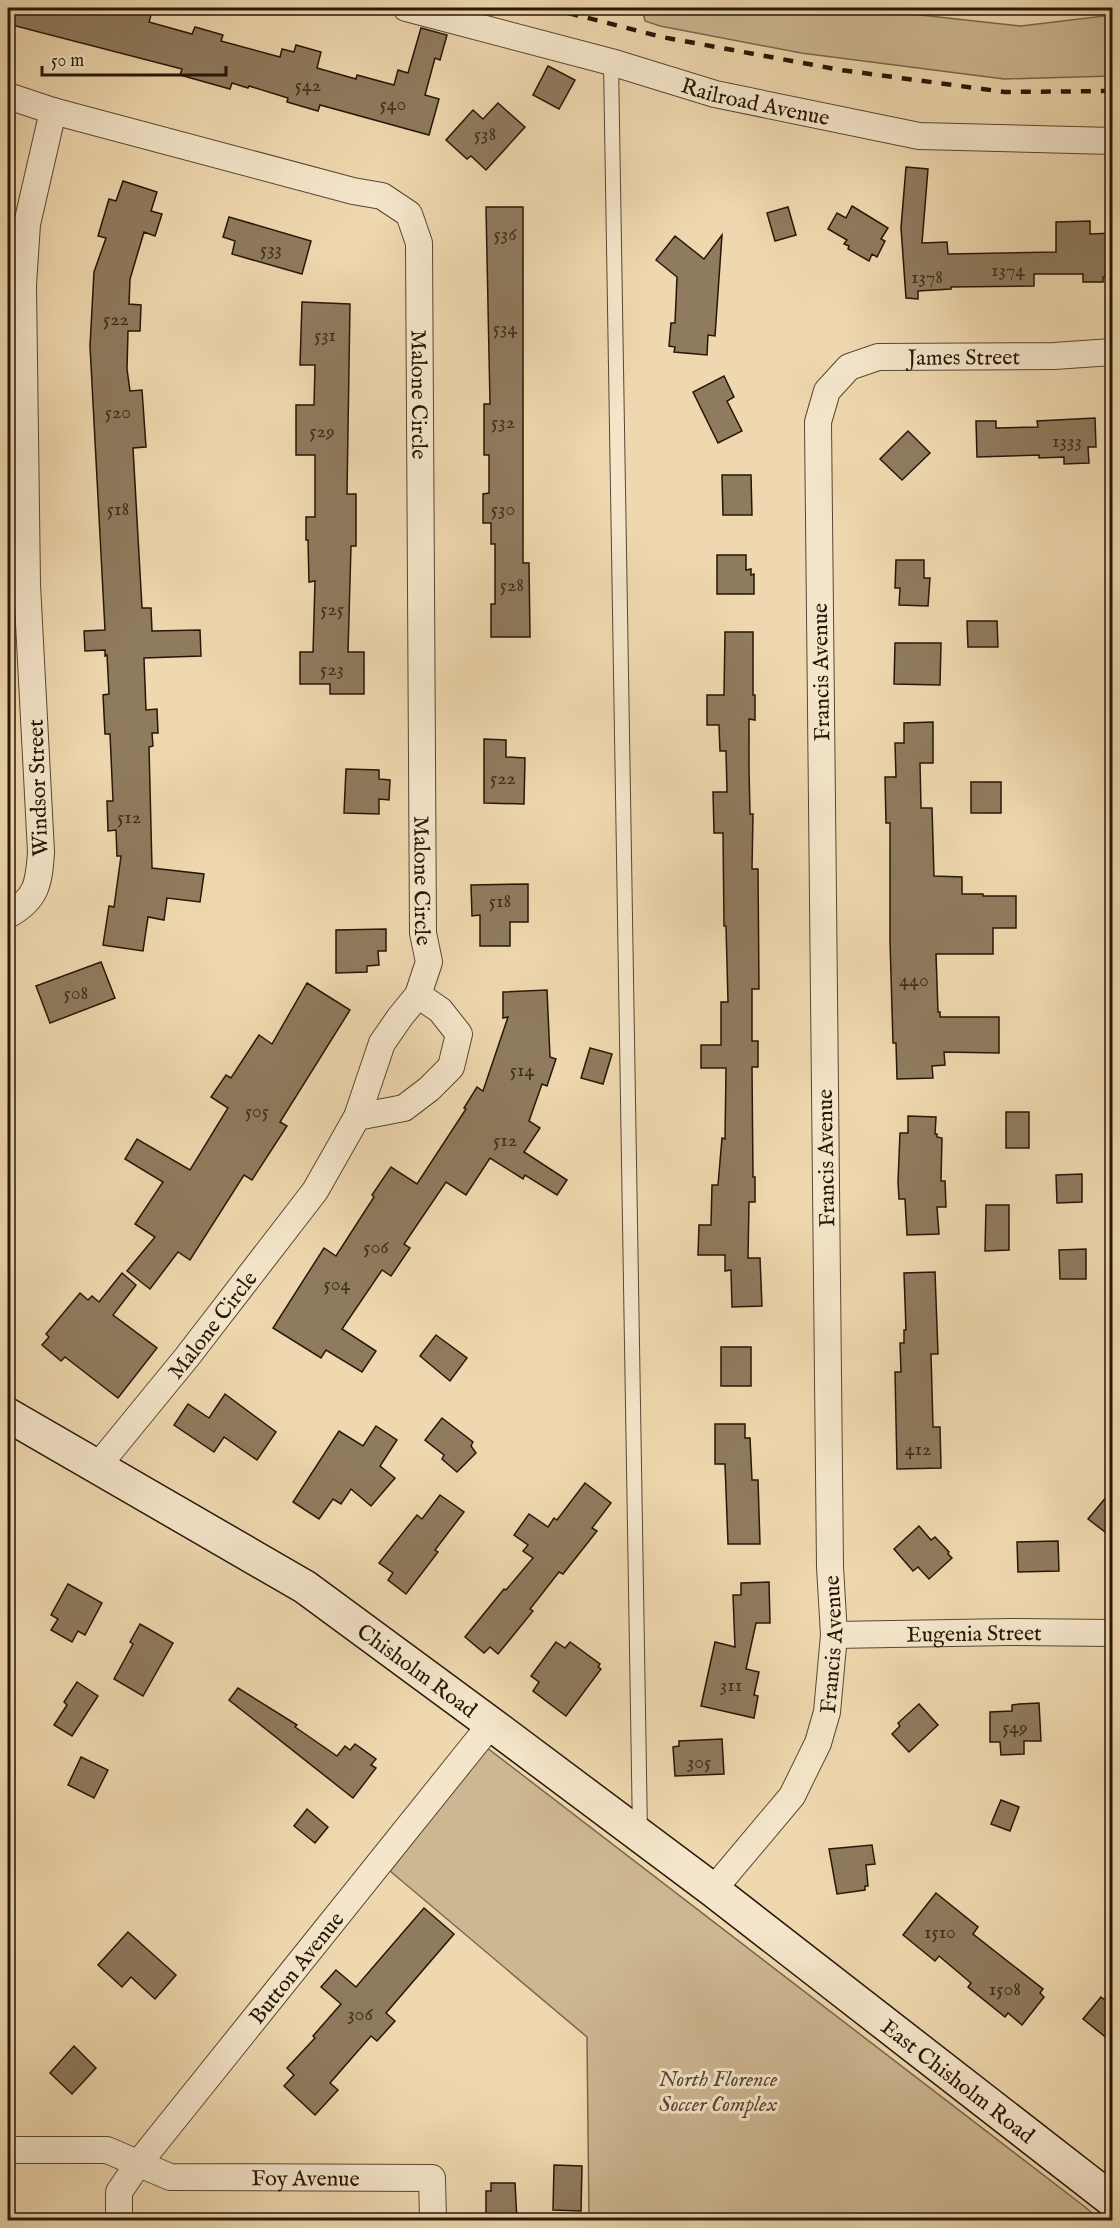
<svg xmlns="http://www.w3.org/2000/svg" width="1120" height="2228" viewBox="0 0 1120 2228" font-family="'IM FELL English',serif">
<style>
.green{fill:#cdb792;stroke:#7a674c;stroke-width:1.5}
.building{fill:#8f7b5e;stroke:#261707;stroke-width:1.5}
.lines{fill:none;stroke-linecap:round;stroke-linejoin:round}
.lane-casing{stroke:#584731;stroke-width:16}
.street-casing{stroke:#584731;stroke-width:28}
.secondary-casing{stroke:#261707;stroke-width:36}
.lane{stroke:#f5e6cb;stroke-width:14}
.street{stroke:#f5e6cb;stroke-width:26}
.secondary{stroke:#f5e6cb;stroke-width:33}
.rail{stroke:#261707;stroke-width:4.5;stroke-dasharray:10 10;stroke-linecap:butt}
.labels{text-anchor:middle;stroke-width:6;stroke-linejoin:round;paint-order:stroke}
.number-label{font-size:20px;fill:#40301d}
.street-label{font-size:22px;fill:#261707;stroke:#f5e6cb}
.park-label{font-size:22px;font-style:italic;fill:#584731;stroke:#f5e6cb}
</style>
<rect width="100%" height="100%" fill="#efd8af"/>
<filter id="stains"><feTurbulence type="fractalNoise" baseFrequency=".00333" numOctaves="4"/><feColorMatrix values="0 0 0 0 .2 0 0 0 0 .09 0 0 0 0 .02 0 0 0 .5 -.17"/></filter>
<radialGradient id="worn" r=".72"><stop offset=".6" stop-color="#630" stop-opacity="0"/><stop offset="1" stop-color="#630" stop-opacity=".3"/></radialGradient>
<!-- green -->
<g class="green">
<polygon points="642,8 756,8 838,14 902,13 1021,26 1112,15 1112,76 1004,79 801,53 660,26 645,21"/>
<polygon points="486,1747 1085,2207 1100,2220 589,2220 587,2037 390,1871"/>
</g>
<!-- building -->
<g class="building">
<polygon points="11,8 153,8 149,22 192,34 195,27 223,35 221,41 280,57 282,49 294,52 296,45 321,52 317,68 356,79 357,75 394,85 398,70 408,73 421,28 447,35 440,60 435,58 425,95 439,99 429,135 320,105 318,111 287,102 288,98 249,86 248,88 232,83 230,89 180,75 182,69 8,24"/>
<polygon points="548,66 575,80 559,109 533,95"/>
<polygon points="498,103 525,127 486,170 471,156 467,159 446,140 473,110 483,119"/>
<polygon points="906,167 928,169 922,243 947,242 948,254 1056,252 1056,222 1090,221 1090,234 1113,233 1113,276 1103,277 1103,282 1083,282 1083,274 1034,274 1034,286 951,287 951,289 918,291 918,299 906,298 901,228"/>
<polygon points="123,181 157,192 151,211 162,214 155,236 144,232 130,279 129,304 141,305 140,331 128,331 127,369 130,391 142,390 146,447 133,448 142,608 151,608 152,631 200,630 201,656 144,658 146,710 157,709 158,733 152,733 153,746 149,747 152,868 204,874 200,902 167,898 164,920 148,917 143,951 103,945 109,906 114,907 121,856 117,856 116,830 108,831 107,801 113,801 110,734 105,734 103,695 109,694 107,655 105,656 105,650 85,651 84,631 105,630 90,346 94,272 106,238 98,236 109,199 116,201"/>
<polygon points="852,206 888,228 881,239 885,241 877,257 872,254 869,261 848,249 849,246 844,244 847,240 828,229 837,213 846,218"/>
<polygon points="486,207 523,207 523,563 529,563 530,637 491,637 491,604 495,604 495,544 491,544 491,523 483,523 483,494 489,493 489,455 484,455 484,404 490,404"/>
<polygon points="788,207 796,235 775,241 767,213"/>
<polygon points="229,217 311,241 302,274 232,254 235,241 223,237"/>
<polygon points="722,235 715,336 708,335 707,355 674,352 675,347 669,346 671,323 675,323 677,277 656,260 675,236 704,259"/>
<polygon points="302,302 350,304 347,494 356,494 356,546 351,546 348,652 364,652 364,694 330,694 330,684 300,684 300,652 313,652 315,581 309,582 308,540 306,540 306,517 315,517 315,455 296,455 296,405 314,405 315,365 300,365"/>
<polygon points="724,376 734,397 727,401 742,431 718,443 693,392"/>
<polygon points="1095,418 1096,447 1088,447 1089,463 1064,464 1064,457 1039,458 1039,455 977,457 976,421 996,421 996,428 1038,427 1037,421"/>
<polygon points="908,431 930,453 902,480 880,459"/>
<polygon points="722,475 751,475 752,515 723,515"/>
<polygon points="717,555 746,555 746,570 751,569 751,575 754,574 754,594 717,594"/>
<polygon points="896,560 924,560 924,578 930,578 928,606 899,605 900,588 895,588"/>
<polygon points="967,621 997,621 998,647 968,647"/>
<polygon points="725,632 753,632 753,695 755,695 755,720 749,719 749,770 750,814 753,814 752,869 758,869 759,989 752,989 752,1041 758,1041 758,1067 752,1067 753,1177 755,1177 755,1202 749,1202 748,1258 760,1258 762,1306 732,1307 731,1270 725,1271 725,1255 698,1255 699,1225 711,1225 712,1185 718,1185 722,1138 725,1139 726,1068 701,1068 701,1045 721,1045 721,1002 728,1002 726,926 724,926 723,833 714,833 713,792 727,792 726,751 720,751 719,725 707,725 707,695 724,695"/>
<polygon points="895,643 941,643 940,685 894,684"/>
<polygon points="933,722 933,763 920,763 921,808 932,808 934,876 962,877 962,894 983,894 983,896 1016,896 1016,928 993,928 993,954 936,954 938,1012 940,1012 940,1017 999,1017 999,1053 944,1052 945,1065 932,1066 933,1078 897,1079 896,1043 893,1043 890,941 890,823 886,823 885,777 896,777 895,743 904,743 904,723"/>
<polygon points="484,739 506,740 506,757 525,758 524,804 484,803"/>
<polygon points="346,769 379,770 379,779 390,780 389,800 379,799 379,814 344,813"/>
<rect x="971" y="782" width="30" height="31"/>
<polygon points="528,884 528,922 510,922 510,946 480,946 480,915 472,916 471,885"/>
<polygon points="386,929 386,951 378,951 379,965 367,966 367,972 336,973 336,930"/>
<polygon points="101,962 115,998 50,1023 36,986"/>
<polygon points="307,983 350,1010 280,1122 287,1126 252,1180 244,1175 190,1260 178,1252 150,1289 127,1271 155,1237 135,1224 163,1182 125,1159 137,1139 190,1170 228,1108 211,1097 226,1075 231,1078 259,1035 272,1044"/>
<polygon points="547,990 550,1057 556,1059 547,1086 542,1084 529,1121 540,1128 524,1152 567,1180 557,1195 525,1175 523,1179 490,1158 466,1195 446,1182 404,1244 410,1248 391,1276 382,1270 342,1329 376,1351 362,1372 326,1350 321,1358 273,1328 324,1248 336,1256 374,1197 372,1195 391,1167 417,1184 466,1109 464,1108 477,1087 483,1091 508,1017 503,1018 503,992"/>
<polygon points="590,1048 612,1054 603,1084 581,1078"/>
<rect x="1006" y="1112" width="23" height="36"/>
<polygon points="908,1116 936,1117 935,1134 937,1134 937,1137 942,1138 941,1181 945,1181 946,1207 937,1207 939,1234 907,1235 905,1199 899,1199 898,1182 900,1133 908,1133"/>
<polygon points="1082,1174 1082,1202 1057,1203 1056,1175"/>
<polygon points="986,1205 1009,1205 1009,1250 985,1251"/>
<polygon points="1086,1249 1086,1279 1060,1279 1059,1250"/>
<polygon points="935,1272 938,1354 931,1354 933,1427 940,1427 941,1468 897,1469 895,1372 901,1372 900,1343 904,1343 904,1330 906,1330 904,1273"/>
<polygon points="122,1273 136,1285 113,1315 157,1348 118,1398 65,1357 61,1361 42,1345 49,1337 46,1334 80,1293 88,1300 92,1296 99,1302"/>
<polygon points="436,1335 467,1358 450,1381 420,1356"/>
<rect x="721" y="1347" width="30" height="39"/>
<polygon points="225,1394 276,1432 257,1460 224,1437 214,1452 174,1425 188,1404 209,1418"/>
<polygon points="442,1418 473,1442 471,1446 476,1453 457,1472 442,1459 444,1455 425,1440"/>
<polygon points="715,1424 745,1424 745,1438 750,1438 752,1480 758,1480 760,1544 728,1544 725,1464 715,1464"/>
<polygon points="376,1426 397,1440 380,1466 395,1478 371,1506 351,1489 341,1504 333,1499 319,1519 293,1502 339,1431 363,1446"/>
<polygon points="585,1483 611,1503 592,1528 597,1531 563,1574 559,1572 530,1609 533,1611 498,1654 490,1647 484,1653 465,1637 504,1589 506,1590 533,1558 523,1551 528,1545 514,1535 529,1514 548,1527 554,1518 557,1520"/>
<polygon points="1113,1489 1113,1538 1088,1519"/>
<polygon points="440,1495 464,1512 435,1550 438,1552 406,1594 388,1580 393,1573 379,1563 417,1515 422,1519"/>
<polygon points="919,1526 931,1540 935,1537 949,1552 948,1554 952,1558 929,1579 918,1567 913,1571 894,1549"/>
<polygon points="1058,1541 1059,1571 1018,1572 1017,1542"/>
<polygon points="769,1582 770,1623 756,1623 746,1669 759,1672 754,1695 758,1696 754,1718 701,1706 715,1642 735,1647 733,1595 741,1595 741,1583"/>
<polygon points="68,1584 102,1603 85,1635 78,1631 72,1642 51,1630 58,1619 51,1615"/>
<polygon points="140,1624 173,1643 143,1696 114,1679 133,1644 130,1642"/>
<polygon points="556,1642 565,1648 570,1642 600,1664 598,1667 601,1669 566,1716 533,1691 539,1682 531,1676"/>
<polygon points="77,1682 98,1696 72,1736 54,1725 67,1705 64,1702"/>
<polygon points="238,1688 297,1725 295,1727 337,1756 345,1746 350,1750 355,1744 376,1759 371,1765 376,1768 353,1798 229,1700"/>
<polygon points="1039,1703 1041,1741 1024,1741 1024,1754 1001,1755 1000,1742 990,1742 990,1712 1012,1711 1012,1705 1019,1704"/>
<polygon points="919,1704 938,1725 909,1752 892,1734 900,1726 898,1723"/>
<polygon points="722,1739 724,1774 675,1776 673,1747 679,1746 679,1741"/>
<polygon points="81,1757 108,1770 94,1798 68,1785"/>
<polygon points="1001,1800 1019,1807 1010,1831 991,1824"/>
<polygon points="307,1809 328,1827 315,1843 294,1826"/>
<polygon points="872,1845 875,1864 866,1865 868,1886 865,1886 865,1890 837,1894 829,1849"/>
<polygon points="936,1893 978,1927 973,1934 1043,1989 1040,1993 1044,1997 1022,2025 1008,2013 1005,2017 968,1987 971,1983 939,1956 935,1961 903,1935"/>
<polygon points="424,1908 454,1934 386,2013 395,2021 377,2041 371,2036 330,2083 338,2090 315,2115 284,2086 294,2075 287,2068 315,2038 313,2036 341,2004 321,1987 336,1970 356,1987"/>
<polygon points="128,1932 176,1975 155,1999 131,1977 122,1987 98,1965"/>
<polygon points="1101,1997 1113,2006 1113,2043 1083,2019"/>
<polygon points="74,2046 96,2068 72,2094 50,2073"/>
<polygon points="554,2165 582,2166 581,2211 553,2210"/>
<polygon points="491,2183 515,2183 517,2220 486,2220 486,2191 491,2191"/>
</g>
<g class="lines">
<!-- lane casing -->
<g class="lane-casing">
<polyline id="lane" points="611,62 640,1833"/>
</g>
<!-- street casing -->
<g class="street-casing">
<g id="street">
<path id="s1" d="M406,8l205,54 104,32 204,42 193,5"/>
<path id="s2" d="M8,96l45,15 300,80 29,5 27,18 10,29 4,690 6,29 -11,33 -18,22 -18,26 -25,74"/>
<path d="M8,915c29,-16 31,-32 33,-63l-14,-267 -4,-300 4,-61 26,-113"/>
<path id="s3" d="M97,1467l90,-110 128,-166 42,-74 47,-9 25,-19 22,-22 8,-33 -19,-24 -22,-15"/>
<path id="s4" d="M834,1635l176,-3 102,1"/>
<path id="s5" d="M713,1890l79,-94 26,-53 9,-31 7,-77 -4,-68 -12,-1145 9,-31 22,-24 29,-10 176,-1 58,-4"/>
<path id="s6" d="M8,2150h99l63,27 262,1 1,42"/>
<path id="s7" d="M119,2220v-28l19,-28 353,-440"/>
</g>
</g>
<!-- secondary casing -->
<g class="secondary-casing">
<g id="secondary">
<path id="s8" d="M8,1415l297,172 186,137 222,166 399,310"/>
</g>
</g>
<!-- lane -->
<use href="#lane" class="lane"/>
<!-- street -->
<use href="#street" class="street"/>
<!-- secondary -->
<use href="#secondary" class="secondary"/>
<!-- rail -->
<polyline class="rail" points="549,8 662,37 841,70 1005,92 1112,91"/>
</g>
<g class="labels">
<!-- number labels -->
<g class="number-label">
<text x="308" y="91">542</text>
<text x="393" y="110">540</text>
<text x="485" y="140">538</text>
<text x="505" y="240">536</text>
<text x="271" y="255">533</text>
<text x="1008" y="276">1374</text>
<text x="927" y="283">1378</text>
<text x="116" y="325">522</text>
<text x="505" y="334">534</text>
<text x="325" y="341">531</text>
<text x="118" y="418">520</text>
<text x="503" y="428">532</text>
<text x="322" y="437">529</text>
<text x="1067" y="447">1333</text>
<text x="118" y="515">518</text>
<text x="503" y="515">530</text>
<text x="512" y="591">528</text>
<text x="332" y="615">525</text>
<text x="332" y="675">523</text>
<text x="503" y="784">522</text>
<text x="129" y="823">512</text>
<text x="500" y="907">518</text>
<text x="914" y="986">440</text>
<text x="76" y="999">508</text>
<text x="522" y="1076">514</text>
<text x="257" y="1117">505</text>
<text x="505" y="1146">512</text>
<text x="376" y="1253">506</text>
<text x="337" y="1290">504</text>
<text x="918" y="1455">412</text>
<text x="731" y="1691">311</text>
<text x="1015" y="1733">549</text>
<text x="699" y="1768">305</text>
<text x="940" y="1938">1510</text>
<text x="1005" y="1995">1508</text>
<text x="360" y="2020">306</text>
</g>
<!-- street labels -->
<g class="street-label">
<text dy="8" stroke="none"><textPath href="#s1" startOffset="362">Railroad Avenue</textPath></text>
<text dy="8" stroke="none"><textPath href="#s5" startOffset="1686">James Street</textPath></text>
<text dy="8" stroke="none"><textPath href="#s2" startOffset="602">Malone Circle</textPath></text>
<text transform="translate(820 672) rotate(-91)" y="8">Francis Avenue</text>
<text transform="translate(37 788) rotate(-92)" y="8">Windsor Street</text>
<text dy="8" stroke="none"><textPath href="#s2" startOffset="1088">Malone Circle</textPath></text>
<text transform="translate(825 1158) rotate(-91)" y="8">Francis Avenue</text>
<text dy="8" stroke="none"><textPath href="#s3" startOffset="183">Malone Circle</textPath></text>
<text dy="8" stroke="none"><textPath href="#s4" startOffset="140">Eugenia Street</textPath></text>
<text dy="8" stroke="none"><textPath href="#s5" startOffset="282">Francis Avenue</textPath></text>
<text dy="8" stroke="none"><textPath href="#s8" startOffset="483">Chisholm Road</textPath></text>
<text dy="8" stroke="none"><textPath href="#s7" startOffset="314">Button Avenue</textPath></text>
<text dy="8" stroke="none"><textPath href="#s8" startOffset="1162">East Chisholm Road</textPath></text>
<text dy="8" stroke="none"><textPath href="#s6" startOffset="303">Foy Avenue</textPath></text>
</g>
<!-- park labels -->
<g class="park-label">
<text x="718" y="2086">North Florence<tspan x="718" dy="25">Soccer Complex</tspan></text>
</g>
</g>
<!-- margin -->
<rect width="1120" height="2228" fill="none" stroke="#efd8af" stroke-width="30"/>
<rect x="9" y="9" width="1102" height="2210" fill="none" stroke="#261707" stroke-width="3"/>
<rect x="15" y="15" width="1090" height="2198" fill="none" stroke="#261707" stroke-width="1.5"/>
<!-- scale -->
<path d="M42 66v9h184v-9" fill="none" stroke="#261707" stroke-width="3"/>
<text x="51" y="66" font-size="18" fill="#261707" stroke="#f5e6cb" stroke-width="4.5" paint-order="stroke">50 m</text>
<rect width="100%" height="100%" filter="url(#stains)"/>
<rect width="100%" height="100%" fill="url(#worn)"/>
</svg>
